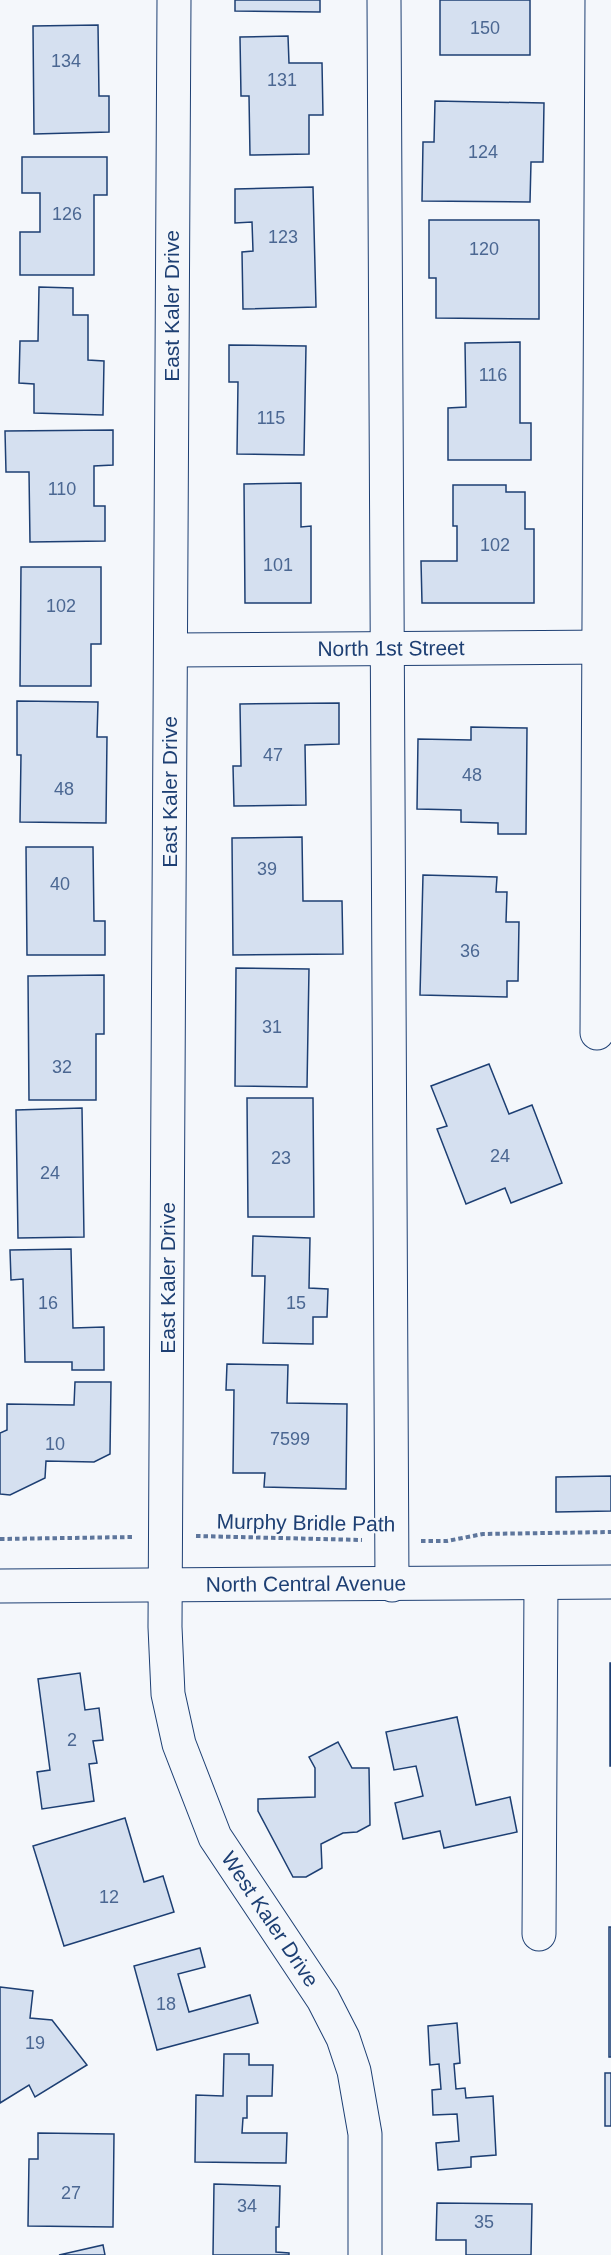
<svg xmlns="http://www.w3.org/2000/svg" width="611" height="2255" viewBox="0 0 611 2255" font-family="Arial,sans-serif">
<style>
.building{fill:#d5e0f0;stroke:#1d3f73;stroke-width:1.5}
.lines{fill:none;stroke-linecap:round;stroke-linejoin:round}
.minor-casing{stroke:#1d3f73;stroke-width:35}
.major-casing{stroke:#1d3f73;stroke-width:35}
.path{stroke:#5e769c;stroke-width:4;stroke-dasharray:4.5 3;stroke-linecap:butt}
.minor{stroke:#f4f7fb;stroke-width:33}
.major{stroke:#f4f7fb;stroke-width:33}
.labels{text-anchor:middle;stroke-width:4.5;stroke-linejoin:round;paint-order:stroke}
.number-label{font-size:18px;fill:#4b6792}
.street-label{font-size:21px;fill:#1d3f73;stroke:#f4f7fb}
</style>
<rect width="100%" height="100%" fill="#f4f7fb"/>
<!-- building -->
<g class="building">
<polygon points="235,0 320,0 320,12 235,11"/>
<rect x="440" y="0" width="90" height="55"/>
<polygon points="98,25 99,96 109,96 109,132 34,134 33,26"/>
<polygon points="288,36 289,63 322,63 323,115 309,115 309,154 250,155 249,96 241,96 240,37"/>
<polygon points="435,101 544,103 543,162 531,162 530,202 422,201 423,142 434,142"/>
<polygon points="22,157 107,157 107,195 94,195 94,275 20,275 20,232 40,232 40,193 22,193"/>
<polygon points="313,187 316,307 243,309 242,252 253,251 252,222 235,223 235,189"/>
<polygon points="429,220 539,220 539,319 436,318 436,278 429,278"/>
<polygon points="39,287 73,288 73,315 88,315 88,360 104,361 103,415 34,413 34,384 19,383 20,341 38,341"/>
<polygon points="520,342 520,423 531,423 531,460 448,460 448,408 466,407 465,343"/>
<polygon points="229,345 306,346 304,455 237,454 238,382 229,382"/>
<polygon points="113,430 113,465 94,466 94,506 105,506 105,541 30,542 29,472 6,472 5,431"/>
<polygon points="301,483 301,527 311,526 311,603 245,603 244,484"/>
<polygon points="453,485 506,485 506,492 525,492 525,529 534,529 534,603 422,603 421,561 457,561 457,526 453,526"/>
<polygon points="21,567 101,567 101,644 91,644 91,686 20,686"/>
<polygon points="17,701 98,702 97,737 107,737 106,823 20,822 21,755 17,755"/>
<polygon points="339,703 339,744 305,745 306,805 234,806 233,766 241,766 240,704"/>
<polygon points="471,727 527,728 526,834 498,834 498,823 461,822 461,810 417,809 418,739 471,740"/>
<polygon points="302,837 303,901 342,901 343,954 233,955 232,838"/>
<polygon points="26,847 93,847 94,921 105,921 105,955 27,955"/>
<polygon points="423,875 497,877 496,892 507,892 506,922 519,922 518,981 507,981 507,997 420,995"/>
<polygon points="236,968 309,969 307,1087 235,1086"/>
<polygon points="104,975 104,1034 96,1034 96,1100 29,1100 28,976"/>
<polygon points="489,1064 509,1114 532,1105 562,1183 511,1203 505,1188 466,1204 437,1129 447,1126 431,1086"/>
<polygon points="247,1098 313,1098 314,1217 248,1217"/>
<polygon points="82,1108 84,1237 18,1238 16,1110"/>
<polygon points="253,1236 310,1238 309,1288 328,1289 327,1317 313,1317 313,1344 263,1343 265,1276 252,1276"/>
<polygon points="71,1249 73,1328 104,1327 104,1370 72,1370 72,1362 25,1362 23,1279 11,1280 10,1250"/>
<polygon points="227,1364 288,1365 287,1403 347,1404 346,1489 264,1487 265,1473 233,1473 234,1390 226,1390"/>
<polygon points="75,1382 111,1382 110,1454 94,1462 46,1461 45,1478 10,1495 0,1494 0,1433 7,1430 7,1404 74,1405"/>
<polygon points="611,1476 611,1511 556,1512 556,1477"/>
<rect x="610" y="1663" width="1" height="103"/>
<polygon points="80,1673 85,1710 99,1708 103,1740 93,1741 97,1763 89,1764 94,1801 42,1809 37,1772 50,1770 38,1679"/>
<polygon points="457,1717 476,1805 510,1797 517,1832 444,1848 440,1831 403,1839 395,1803 423,1796 416,1766 394,1770 386,1732"/>
<polygon points="338,1742 352,1768 369,1768 370,1825 357,1832 343,1833 321,1844 322,1868 306,1877 293,1877 258,1811 258,1799 315,1797 315,1768 309,1757"/>
<polygon points="125,1818 144,1882 163,1876 174,1912 64,1946 33,1846"/>
<rect x="609" y="1927" width="2" height="130"/>
<polygon points="200,1948 205,1967 178,1974 189,2012 250,1995 258,2023 157,2050 134,1966"/>
<polygon points="0,1987 33,1991 30,2018 52,2020 87,2065 35,2097 29,2085 0,2103"/>
<polygon points="457,2023 460,2063 454,2064 456,2089 465,2088 466,2098 493,2096 496,2155 471,2157 471,2167 438,2170 436,2143 459,2141 457,2114 433,2115 432,2090 441,2089 439,2064 430,2065 428,2026"/>
<polygon points="224,2054 249,2054 249,2065 273,2065 272,2096 247,2096 247,2118 243,2118 242,2133 287,2133 286,2163 195,2162 196,2095 223,2096"/>
<rect x="605" y="2073" width="6" height="53"/>
<polygon points="38,2133 114,2134 113,2227 28,2226 29,2159 38,2159"/>
<polygon points="214,2184 280,2186 279,2227 276,2227 276,2252 289,2253 289,2255 213,2255"/>
<polygon points="437,2203 532,2204 531,2255 466,2255 466,2240 436,2240"/>
<polygon points="103,2245 105,2255 59,2255"/>
</g>
<g class="lines">
<!-- minor casing -->
<g class="minor-casing">
<g id="minor">
<path id="s1" d="M174,0l-9,1627 3,67 11,50 36,93 108,162 20,39 11,33 11,63v121"/>
<polyline points="384,0 392,1585"/>
<path id="s2" d="M171,650l440,-3"/>
<polyline points="597,1033 602,0"/>
<polyline points="539,1934 541,1583"/>
</g>
</g>
<!-- major casing -->
<g class="major-casing">
<g id="major">
<path id="s3" d="M0,1586l611,-4"/>
</g>
</g>
<!-- path -->
<g class="path">
<polyline points="196,1536 362,1540"/>
<polyline points="0,1539 134,1537"/>
<polyline points="421,1541 447,1541 483,1534 611,1532"/>
</g>
<!-- minor -->
<use href="#minor" class="minor"/>
<!-- major -->
<use href="#major" class="major"/>
</g>
<g class="labels">
<!-- number labels -->
<g class="number-label">
<text x="485" y="34">150</text>
<text x="66" y="67">134</text>
<text x="282" y="86">131</text>
<text x="483" y="158">124</text>
<text x="67" y="220">126</text>
<text x="283" y="243">123</text>
<text x="484" y="255">120</text>
<text x="493" y="381">116</text>
<text x="271" y="424">115</text>
<text x="62" y="495">110</text>
<text x="495" y="551">102</text>
<text x="278" y="571">101</text>
<text x="61" y="612">102</text>
<text x="273" y="761">47</text>
<text x="472" y="781">48</text>
<text x="64" y="795">48</text>
<text x="267" y="875">39</text>
<text x="60" y="890">40</text>
<text x="470" y="957">36</text>
<text x="272" y="1033">31</text>
<text x="62" y="1073">32</text>
<text x="500" y="1162">24</text>
<text x="281" y="1164">23</text>
<text x="50" y="1179">24</text>
<text x="48" y="1309">16</text>
<text x="296" y="1309">15</text>
<text x="290" y="1445">7599</text>
<text x="55" y="1450">10</text>
<text x="72" y="1746">2</text>
<text x="109" y="1903">12</text>
<text x="166" y="2010">18</text>
<text x="35" y="2049">19</text>
<text x="71" y="2199">27</text>
<text x="247" y="2212">34</text>
<text x="484" y="2228">35</text>
</g>
<!-- street labels -->
<g class="street-label">
<text transform="translate(172 306) rotate(-90)" y="7">East Kaler Drive</text>
<text dy="7" stroke="none"><textPath href="#s2" startOffset="220">North 1st Street</textPath></text>
<text transform="translate(170 792) rotate(-90)" y="7">East Kaler Drive</text>
<text transform="translate(168 1278) rotate(-90)" y="7">East Kaler Drive</text>
<text transform="translate(306 1523) rotate(1)" y="7">Murphy Bridle Path</text>
<text dy="7" stroke="none"><textPath href="#s3" startOffset="306">North Central Avenue</textPath></text>
<text dy="7" stroke="none"><textPath href="#s1" startOffset="1944">West Kaler Drive</textPath></text>
</g>
</g>
</svg>
